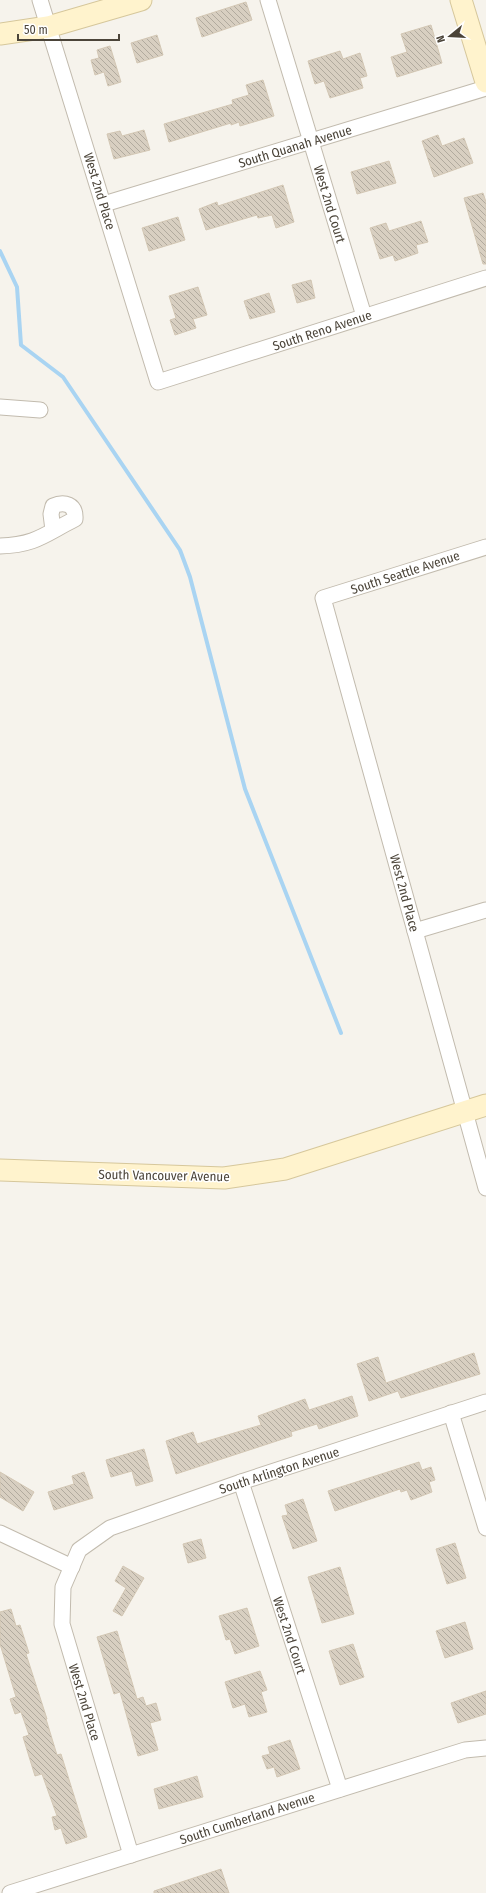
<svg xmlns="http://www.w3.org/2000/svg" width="486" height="1893" viewBox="0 0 486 1893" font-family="'Fira Sans Condensed',sans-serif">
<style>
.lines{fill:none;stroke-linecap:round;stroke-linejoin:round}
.stream{stroke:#a9d4f2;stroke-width:4}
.building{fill:url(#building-back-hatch);stroke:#d3c7b4}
.street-casing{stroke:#c2bbae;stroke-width:17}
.secondary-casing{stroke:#d6c79b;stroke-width:23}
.street{stroke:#fff;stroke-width:15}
.secondary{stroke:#fff3cd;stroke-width:21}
.labels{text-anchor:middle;stroke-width:3;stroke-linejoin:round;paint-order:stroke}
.street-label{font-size:13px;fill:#4b4439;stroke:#fff}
</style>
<defs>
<pattern id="building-back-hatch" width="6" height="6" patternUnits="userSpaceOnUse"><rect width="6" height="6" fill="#d8cfc1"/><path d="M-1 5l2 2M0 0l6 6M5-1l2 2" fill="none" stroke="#b1aa9e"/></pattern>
</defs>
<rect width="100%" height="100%" fill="#f6f3ec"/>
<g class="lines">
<!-- stream -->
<polyline class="stream" points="0,251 17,287 21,345 63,377 180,550 190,577 245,789 341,1033"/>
</g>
<!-- building -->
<g class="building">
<polygon points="246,2 252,20 202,37 196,18"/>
<polygon points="431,25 442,63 397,77 391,57 407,52 401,34"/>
<polygon points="157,35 163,55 137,63 131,43"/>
<polygon points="110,46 121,82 108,86 104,72 95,75 91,60 99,58 97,50"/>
<polygon points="340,51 343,59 360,53 367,76 360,78 363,88 330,98 324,81 315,84 308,61"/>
<polygon points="263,80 274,116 240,126 239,122 231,125 231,123 169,142 164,124 233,104 232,100 249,95 246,85"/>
<polygon points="144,130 150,150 114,159 107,134 120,131 122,136"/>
<polygon points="438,135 442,146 464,138 473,163 434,177 422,141"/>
<polygon points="389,161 396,183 357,194 351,172"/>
<polygon points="283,185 294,222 276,228 272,215 258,218 257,215 206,230 199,209 217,202 218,206"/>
<polygon points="483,193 486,202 486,264 483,264 464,198"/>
<polygon points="178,217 185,240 149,251 142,228"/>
<polygon points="421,221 428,242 416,245 418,253 395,261 393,255 380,259 370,228 386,223 389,231"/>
<polygon points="311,280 315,298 297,303 292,285"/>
<polygon points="198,287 207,315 193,319 196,328 175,335 170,320 176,318 169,296"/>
<polygon points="269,293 275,312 250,319 244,301"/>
<polygon points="474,1353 480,1374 401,1398 398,1391 369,1401 357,1364 378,1357 386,1383"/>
<polygon points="352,1396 358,1416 319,1429 317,1424 291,1432 292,1436 176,1474 166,1441 193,1432 197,1444 261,1425 258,1416 305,1399 309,1410"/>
<polygon points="144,1449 153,1481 136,1486 132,1471 111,1477 106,1460"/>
<polygon points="419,1462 422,1470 431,1467 435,1480 429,1482 432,1492 411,1500 407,1490 401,1492 400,1489 335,1511 328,1491"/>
<polygon points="0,1472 34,1492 23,1511 0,1497"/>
<polygon points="84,1472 93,1498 54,1510 48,1492 74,1484 72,1476"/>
<polygon points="303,1499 317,1541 293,1549 282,1516 288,1515 285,1505"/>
<polygon points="201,1539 206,1558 188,1563 183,1544"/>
<polygon points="455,1543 466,1578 447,1584 436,1549"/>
<polygon points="123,1566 144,1578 122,1616 113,1611 126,1588 115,1581"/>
<polygon points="340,1567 354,1614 322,1623 308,1577"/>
<polygon points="247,1608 259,1646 235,1654 230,1639 226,1640 219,1616"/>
<polygon points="11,1609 16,1626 20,1625 29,1653 26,1654 47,1719 46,1719 57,1755 61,1754 87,1837 66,1844 61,1828 55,1830 52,1817 57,1816 42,1774 35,1776 23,1737 29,1735 21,1712 15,1714 10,1699 16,1697 0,1644 0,1612"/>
<polygon points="465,1622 473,1649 445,1658 436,1631"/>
<polygon points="117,1631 137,1699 143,1697 146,1706 156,1703 161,1720 150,1723 158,1750 138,1756 120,1692 114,1694 97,1637"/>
<polygon points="353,1644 364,1677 340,1685 329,1651"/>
<polygon points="260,1671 267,1690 261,1692 267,1712 249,1717 245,1704 233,1708 225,1682"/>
<polygon points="486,1691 486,1714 458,1723 451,1703"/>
<polygon points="290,1740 300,1769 277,1777 274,1767 267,1769 262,1756 270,1754 268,1747"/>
<polygon points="197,1776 203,1797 159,1809 154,1789"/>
<polygon points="221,1869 229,1893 154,1893 154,1891"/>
</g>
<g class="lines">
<!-- street casing -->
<g class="street-casing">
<g id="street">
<polyline points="40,0 158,382 486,278"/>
<polyline points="268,0 364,316"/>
<polyline points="104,204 486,88"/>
<polyline points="0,407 40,410"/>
<path d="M0,546c36,-1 45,-12 75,-27 1,-15 -11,-18 -22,-13l-2,8 2,16"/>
<polyline points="486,547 323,598 486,1188"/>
<polyline points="415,931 486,910"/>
<polyline points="451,1413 486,1528"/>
<polyline points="241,1482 340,1789"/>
<polyline points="0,1533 72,1567"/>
<polyline points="131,1855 62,1624 63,1587 79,1550 110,1528 241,1482 486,1402"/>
<polyline points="10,1893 465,1750 486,1748"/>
</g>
</g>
<!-- secondary casing -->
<g class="secondary-casing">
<g id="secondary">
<polyline points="461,0 486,82"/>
<polyline points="0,34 48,27 141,0"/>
<polyline points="0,1170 224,1178 285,1169 486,1105"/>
</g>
</g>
<!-- street -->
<use href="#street" class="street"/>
<!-- secondary -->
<use href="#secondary" class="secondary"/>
</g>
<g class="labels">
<!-- street labels -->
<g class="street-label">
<text transform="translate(295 146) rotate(-17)" y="5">South Quanah Avenue</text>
<text transform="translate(100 191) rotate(73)" y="5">West 2nd Place</text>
<text transform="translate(330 204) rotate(73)" y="5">West 2nd Court</text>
<text transform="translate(322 330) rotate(-18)" y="5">South Reno Avenue</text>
<text transform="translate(405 572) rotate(-18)" y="5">South Seattle Avenue</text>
<text transform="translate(405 893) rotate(75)" y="5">West 2nd Place</text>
<text transform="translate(164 1175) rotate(1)" y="5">South Vancouver Avenue</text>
<text transform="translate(279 1470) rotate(-18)" y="5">South Arlington Avenue</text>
<text transform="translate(290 1635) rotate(72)" y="5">West 2nd Court</text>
<text transform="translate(85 1702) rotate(73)" y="5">West 2nd Place</text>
<text transform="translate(247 1818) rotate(-18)" y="5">South Cumberland Avenue</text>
</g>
</g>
<!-- north arrow -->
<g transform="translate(450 36) rotate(252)" stroke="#ffffff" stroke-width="3" paint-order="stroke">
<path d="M0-3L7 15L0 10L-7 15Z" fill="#4b4439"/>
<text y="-6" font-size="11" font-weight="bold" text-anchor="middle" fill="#4b4439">N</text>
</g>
<!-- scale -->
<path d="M18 34v6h101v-6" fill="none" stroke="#4b4439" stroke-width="2"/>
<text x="24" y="34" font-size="12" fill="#4b4439" stroke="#ffffff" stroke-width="3" paint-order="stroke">50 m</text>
</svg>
